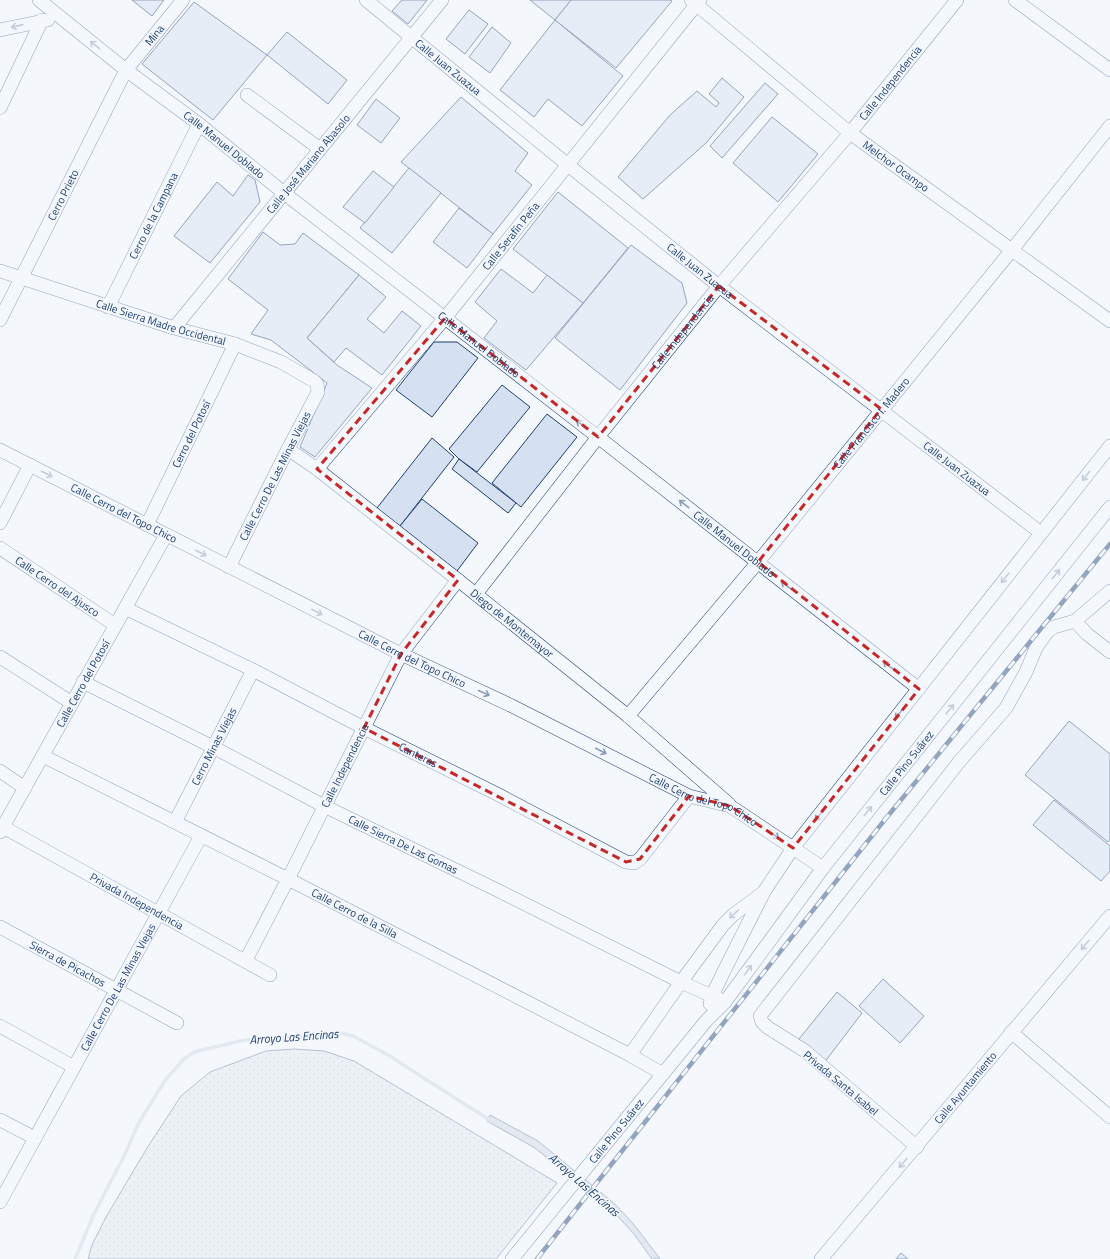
<svg xmlns="http://www.w3.org/2000/svg" width="1110" height="1259" viewBox="0 0 1110 1259" font-family="'Titillium Web',sans-serif">
<style>
.grass{fill:url(#grass-dots);stroke:#687fa3}
.water{fill:#cfd7e4;stroke:#687fa3}
.lines{fill:none;stroke-linecap:round;stroke-linejoin:round}
.stream{stroke:#cfd7e4;stroke-width:3.5}
.building{fill:#d5e0f0;stroke:#1d3f73}
.minor-casing{stroke:#1d3f73;stroke-width:14}
.minor{stroke:#f4f7fb;stroke-width:13}
.rail-casing{stroke:#1d3f73;stroke-width:4.5}
.rail{stroke:#f4f7fb;stroke-width:3;stroke-dasharray:9;stroke-linecap:butt}
.oneway{stroke:#889bb7}
.marked{fill:none;stroke:#c62828;stroke-width:3;stroke-dasharray:8 5;stroke-linejoin:round}
.labels{text-anchor:middle;stroke-width:3;stroke-linejoin:round;paint-order:stroke}
.street-label{font-size:11px;fill:#1d3f73;stroke:#f4f7fb}
.water-label{font-size:12px;font-style:italic;fill:#1d3f73;stroke:#f4f7fb}
</style>
<defs>
<pattern id="grass-dots" width="8" height="8" patternUnits="userSpaceOnUse"><rect width="8" height="8" fill="#e3e9f0"/><path d="M2 2h.1M6 6h.1" fill="none" stroke="#c2c9d1" stroke-width="1.8" stroke-linecap="round"/></pattern>
</defs>
<rect width="100%" height="100%" fill="#f4f7fb"/>
<!-- grass -->
<polygon class="grass" points="294,1049 324,1051 354,1061 557,1183 496,1259 88,1259 92,1245 106,1217 147,1148 181,1096 210,1072 266,1051"/>
<!-- water -->
<path class="water" d="M490,1115l48,26 72,59c20,17 34,38 50,59h-8l-18,-25 -23,-25 -76,-61 -48,-27z"/>
<g class="lines">
<!-- stream -->
<polyline class="stream" points="75,1259 94,1214 125,1154 138,1124 166,1079 184,1059 194,1052 240,1041 259,1038 287,1038 325,1033 341,1033 353,1036 388,1055 491,1121"/>
</g>
<!-- building -->
<g class="building">
<polygon points="132,0 164,0 152,16"/>
<polygon points="402,0 427,0 408,24 392,11"/>
<polygon points="530,0 571,0 555,20"/>
<polygon points="571,0 670,0 672,1 616,68 555,20"/>
<polygon points="194,2 267,55 213,120 142,64"/>
<polygon points="469,10 488,24 465,54 446,39"/>
<polygon points="555,20 623,76 582,126 548,99 534,117 500,90"/>
<polygon points="492,27 511,43 490,73 469,57"/>
<polygon points="287,32 347,80 328,104 267,55"/>
<polygon points="722,78 744,97 706,143 643,199 618,177 670,115 697,91 716,107 719,103 709,94"/>
<polygon points="765,83 778,94 722,158 710,146"/>
<polygon points="461,97 528,153 515,171 532,185 493,234 401,162"/>
<polygon points="376,99 400,118 381,143 357,125"/>
<polygon points="772,117 818,154 778,202 733,163"/>
<polygon points="409,168 441,193 392,253 360,228"/>
<polygon points="373,171 394,187 365,223 343,207"/>
<polygon points="248,175 255,180 260,202 210,263 174,236 217,182 233,196"/>
<polygon points="558,192 628,248 583,303 513,249"/>
<polygon points="459,208 493,234 467,268 433,242"/>
<polygon points="263,232 280,245 295,244 303,233 359,275 307,338 337,365 372,388 315,457 300,447 327,383 271,340 251,334 268,310 228,279"/>
<polygon points="631,245 682,283 687,303 620,390 555,338"/>
<polygon points="501,269 533,293 547,275 583,303 526,370 484,338 497,321 475,302"/>
<polygon points="359,275 386,297 367,319 384,333 402,311 421,326 382,375 346,348 334,362 307,338"/>
<polygon points="434,342 457,342 478,358 432,417 396,390"/>
<polygon points="502,385 530,407 477,472 459,459 449,449"/>
<polygon points="547,414 577,437 521,507 492,483"/>
<polygon points="432,438 454,457 400,526 377,508"/>
<polygon points="459,459 516,503 508,513 452,469"/>
<polygon points="422,499 478,543 457,571 400,526"/>
<polygon points="1069,721 1110,754 1110,840 1108,842 1025,775"/>
<polygon points="1054,800 1110,846 1110,871 1101,881 1033,825"/>
<polygon points="883,979 924,1016 900,1043 859,1006"/>
<polygon points="837,992 862,1013 824,1063 799,1039"/>
<polygon points="901,1253 908,1259 896,1259"/>
</g>
<g class="lines">
<!-- minor casing -->
<g class="minor-casing">
<g id="minor">
<path id="s1" d="M39,0l87,70 73,54 85,69 314,244 321,252"/>
<path id="s2" d="M366,0l202,165 151,121 322,247"/>
<path id="s3" d="M691,0l159,133 260,188"/>
<polyline points="1015,0 1110,70"/>
<polyline points="0,30 48,20"/>
<polyline points="247,95 320,149"/>
<polyline points="0,108 42,20"/>
<path id="s4" d="M0,271l174,57 61,16 46,18 33,19 3,3 1,8 -30,57 -59,118"/>
<path id="s5" d="M108,307l91,-183"/>
<path id="s6" d="M0,320l126,-250 57,-70"/>
<path id="s7" d="M174,328l268,-328"/>
<path id="s8" d="M288,449l29,20 141,111 170,136 101,88"/>
<path id="s9" d="M0,450l401,204 109,51 179,91 41,10 93,62"/>
<path id="s10" d="M317,469l128,-151 255,-318"/>
<polyline points="0,523 30,465"/>
<path id="s11" d="M147,525l88,-181"/>
<path id="s12" d="M0,548l115,77"/>
<path id="s13" d="M476,594l122,-157 121,-151 131,-153 107,-133"/>
<path id="s14" d="M125,608l128,62 111,58 133,66 129,68 8,1 6,-4 49,-63"/>
<polyline points="1075,621 1087,634 1110,652"/>
<polyline points="0,657 72,703"/>
<path id="s15" d="M83,682l130,65 111,59 173,84 184,92 44,20"/>
<path id="s16" d="M628,716l130,-154 253,-311 99,-125"/>
<path id="s17" d="M43,756l245,123 342,176 33,19"/>
<polyline points="0,771 25,788"/>
<path id="s18" d="M175,822l78,-152"/>
<path id="s19" d="M3,827l267,148"/>
<path id="s20" d="M0,832c56,-99 110,-198 166,-297"/>
<path id="s21" d="M0,927l177,96"/>
<path id="s22" d="M246,960l42,-81 113,-225 57,-74"/>
<polyline points="710,1004 712,996 726,967 765,890 793,848 1110,446"/>
<polyline points="0,1026 74,1067"/>
<polyline points="1011,1032 1110,1117"/>
<polyline points="630,1055 681,982 723,925 733,915 764,892"/>
<polyline points="0,1120 35,1138"/>
<polyline points="917,1147 805,1051 767,1027 762,1022 760,1016 959,762 1006,708 1026,672 1036,648 1048,631 1054,627 1075,621 1110,591"/>
<path id="s23" d="M0,1202l201,-366"/>
<path id="s24" d="M512,1259l194,-238 19,-19 98,-134 287,-361"/>
<path id="s25" d="M821,1259c97,-114 192,-229 289,-343"/>
</g>
</g>
<!-- minor -->
<use href="#minor" class="minor"/>
<!-- rail casing -->
<g class="rail-casing">
<polyline id="rail" points="537,1259 599,1180 883,822 1110,544"/>
</g>
<!-- rail -->
<use href="#rail" class="rail"/>
</g>
<!-- one-way arrows -->
<defs><path id="oneway-shaft" d="M-6 0H5M1.5-3L5.5 0L1.5 3" fill="none" stroke-width="1.6" stroke-linecap="round" stroke-linejoin="round"/></defs>
<g class="oneway">
<use href="#oneway-shaft" transform="translate(17 26) rotate(167)"/>
<use href="#oneway-shaft" transform="translate(95 45) rotate(-141)"/>
<use href="#oneway-shaft" transform="translate(581 424) rotate(-142)"/>
<use href="#oneway-shaft" transform="translate(47 474) rotate(27)"/>
<use href="#oneway-shaft" transform="translate(1086 476) rotate(128)"/>
<use href="#oneway-shaft" transform="translate(684 504) rotate(-142)"/>
<use href="#oneway-shaft" transform="translate(201 553) rotate(27)"/>
<use href="#oneway-shaft" transform="translate(1056 574) rotate(-51)"/>
<use href="#oneway-shaft" transform="translate(1005 578) rotate(129)"/>
<use href="#oneway-shaft" transform="translate(786 585) rotate(-142)"/>
<use href="#oneway-shaft" transform="translate(317 612) rotate(27)"/>
<use href="#oneway-shaft" transform="translate(888 665) rotate(-142)"/>
<use href="#oneway-shaft" transform="translate(484 693) rotate(25)"/>
<use href="#oneway-shaft" transform="translate(950 709) rotate(-51)"/>
<use href="#oneway-shaft" transform="translate(899 714) rotate(128)"/>
<use href="#oneway-shaft" transform="translate(601 751) rotate(27)"/>
<use href="#oneway-shaft" transform="translate(868 811) rotate(-51)"/>
<use href="#oneway-shaft" transform="translate(819 816) rotate(128)"/>
<use href="#oneway-shaft" transform="translate(774 835) rotate(34)"/>
<use href="#oneway-shaft" transform="translate(734 914) rotate(138)"/>
<use href="#oneway-shaft" transform="translate(1085 945) rotate(130)"/>
<use href="#oneway-shaft" transform="translate(748 970) rotate(-54)"/>
<use href="#oneway-shaft" transform="translate(903 1163) rotate(131)"/>
</g>
<!-- marked area -->
<path d="M0 0H1110V1259H0ZM719,286l162,123 -123,153 161,127 -126,159 -63,-42 -41,-10 -49,63 -14,3 -262,-134 37,-74 57,-74 -141,-111 128,-151 153,119z" fill="#f4f7fb" fill-opacity=".55" fill-rule="evenodd"/>
<path class="marked" d="M719,286l162,123 -123,153 161,127 -126,159 -63,-42 -41,-10 -49,63 -14,3 -262,-134 37,-74 57,-74 -141,-111 128,-151 153,119z"/>
<g class="labels">
<!-- street labels -->
<g class="street-label">
<text dy="4" stroke="none"><textPath href="#s6" startOffset="325">Mina</textPath></text>
<text dy="4" stroke="none"><textPath href="#s2" startOffset="106">Calle Juan Zuazua</textPath></text>
<text dy="4" stroke="none"><textPath href="#s13" startOffset="658">Calle Independencia</textPath></text>
<text dy="4" stroke="none"><textPath href="#s1" startOffset="235">Calle Manuel Doblado</textPath></text>
<text dy="4" stroke="none"><textPath href="#s7" startOffset="212">Calle José Mariano Abasolo</textPath></text>
<text dy="4" stroke="none"><textPath href="#s3" startOffset="264">Melchor Ocampo</textPath></text>
<text dy="4" stroke="none"><textPath href="#s6" startOffset="140">Cerro Prieto</textPath></text>
<text dy="4" stroke="none"><textPath href="#s5" startOffset="102">Cerro de la Campana</textPath></text>
<text dy="4" stroke="none"><textPath href="#s10" startOffset="303">Calle Serafín Peña</textPath></text>
<text dy="4" stroke="none"><textPath href="#s2" startOffset="430">Calle Juan Zuazua</textPath></text>
<text dy="4" stroke="none"><textPath href="#s4" startOffset="169">Calle Sierra Madre Occidental</textPath></text>
<text dy="4" stroke="none"><textPath href="#s13" startOffset="334">Calle Independencia</textPath></text>
<text dy="4" stroke="none"><textPath href="#s1" startOffset="559">Calle Manuel Doblado</textPath></text>
<text dy="4" stroke="none"><textPath href="#s16" startOffset="381">Calle Francisco I. Madero</textPath></text>
<text dy="4" stroke="none"><textPath href="#s11" startOffset="101">Cerro del Potosí</textPath></text>
<text dy="4" stroke="none"><textPath href="#s2" startOffset="754">Calle Juan Zuazua</textPath></text>
<text transform="translate(275 476) rotate(-63)" y="4">Calle Cerro De Las Minas Viejas</text>
<text dy="4" stroke="none"><textPath href="#s9" startOffset="139">Calle Cerro del Topo Chico</textPath></text>
<text dy="4" stroke="none"><textPath href="#s1" startOffset="883">Calle Manuel Doblado</textPath></text>
<text dy="4" stroke="none"><textPath href="#s12" startOffset="69">Calle Cerro del Ajusco</textPath></text>
<text dy="4" stroke="none"><textPath href="#s8" startOffset="284">Diego de Montemayor</textPath></text>
<text dy="4" stroke="none"><textPath href="#s9" startOffset="462">Calle Cerro del Topo Chico</textPath></text>
<text dy="4" stroke="none"><textPath href="#s20" startOffset="170">Calle Cerro del Potosí</textPath></text>
<text dy="4" stroke="none"><textPath href="#s18" startOffset="85">Cerro Minas Viejas</textPath></text>
<text dy="4" stroke="none"><textPath href="#s14" startOffset="328">Canteras</textPath></text>
<text dy="4" stroke="none"><textPath href="#s24" startOffset="634">Calle Pino Suárez</textPath></text>
<text dy="4" stroke="none"><textPath href="#s22" startOffset="218">Calle Independencia</textPath></text>
<text dy="4" stroke="none"><textPath href="#s9" startOffset="786">Calle Cerro del Topo Chico</textPath></text>
<text dy="4" stroke="none"><textPath href="#s15" startOffset="359">Calle Sierra De Las Gomas</textPath></text>
<text dy="4" stroke="none"><textPath href="#s19" startOffset="153">Privada Independencia</textPath></text>
<text dy="4" stroke="none"><textPath href="#s17" startOffset="349">Calle Cerro de la Silla</textPath></text>
<text dy="4" stroke="none"><textPath href="#s21" startOffset="77">Sierra de Picachos</textPath></text>
<text dy="4" stroke="none"><textPath href="#s23" startOffset="245">Calle Cerro De Las Minas Viejas</textPath></text>
<text transform="translate(841 1083) rotate(40)" y="4">Privada Santa Isabel</text>
<text dy="4" stroke="none"><textPath href="#s25" startOffset="224">Calle Ayuntamiento</textPath></text>
<text dy="4" stroke="none"><textPath href="#s24" startOffset="165">Calle Pino Suárez</textPath></text>
</g>
<!-- water labels -->
<g class="water-label">
<text transform="translate(294 1037) rotate(-4)" y="4">Arroyo Las Encinas</text>
<text transform="translate(584 1185) rotate(41)" y="4">Arroyo Las Encinas</text>
</g>
</g>
</svg>
